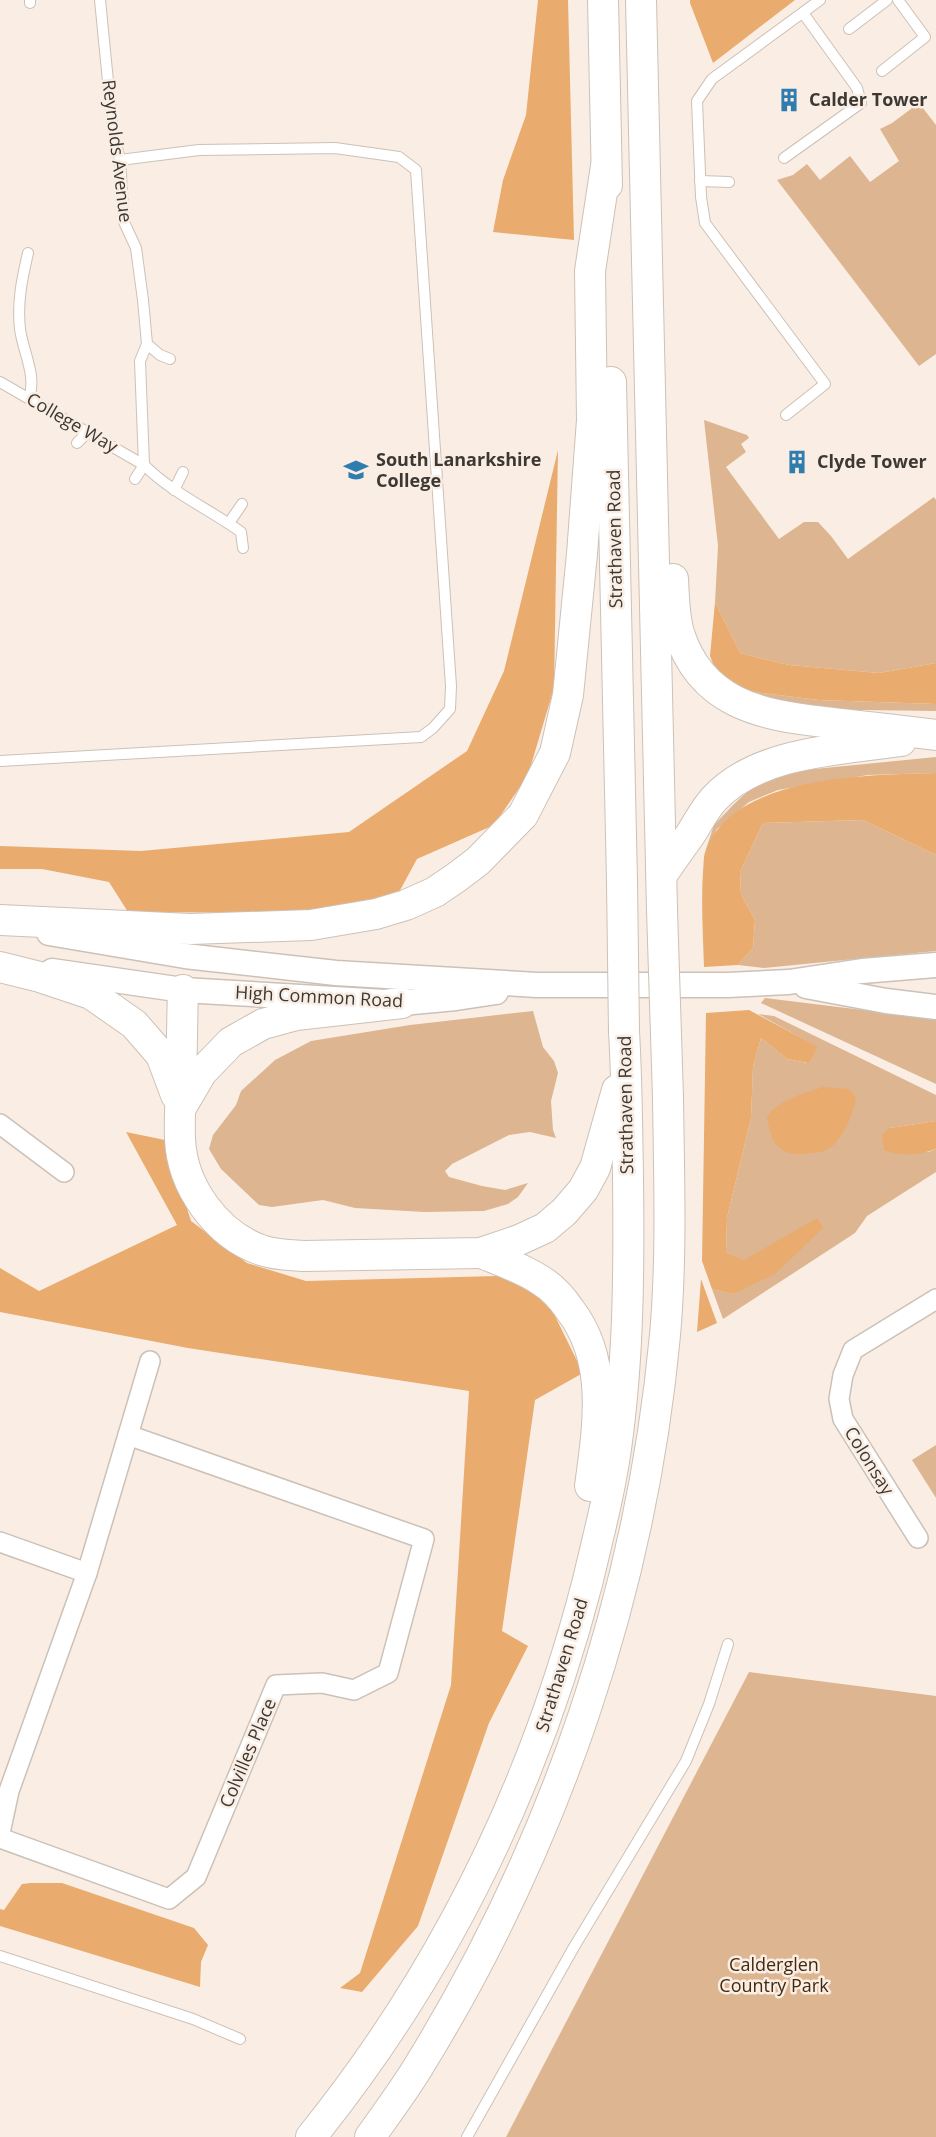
<svg xmlns="http://www.w3.org/2000/svg" width="936" height="2137" viewBox="0 0 936 2137" font-family="'Open Sans',sans-serif">
<style>
.green{fill:#ddb590}
.forest{fill:#e9ab6e}
.lines{fill:none;stroke-linecap:round;stroke-linejoin:round}
.service-casing{stroke:#ccc1b7;stroke-width:12}
.minor-casing{stroke:#ccc1b7;stroke-width:22}
.tertiary-casing{stroke:#ccc1b7;stroke-width:27}
.primary-casing{stroke:#ccc1b7;stroke-width:32}
.service{stroke:#fff;stroke-width:10}
.minor{stroke:#fff;stroke-width:19}
.tertiary{stroke:#fff;stroke-width:24}
.primary{stroke:#fff;stroke-width:30}
.primary-bridge-casing{stroke:#ccc1b7;stroke-width:32;stroke-linecap:butt}
.primary-bridge{stroke:#fff;stroke-width:30}
.labels{text-anchor:middle;stroke-width:5;stroke-linejoin:round;paint-order:stroke}
.poi-label{font-size:18px;font-weight:bold;fill:#3c3834;stroke:#faeee4;text-anchor:start}
.street-label{font-size:18px;fill:#3c3834;stroke:#faeee4}
.park-label{font-size:18px;fill:#42290e;stroke:#faeee4}
</style>
<rect width="100%" height="100%" fill="#faeee4"/>
<!-- green -->
<g class="green">
<polygon points="919,103 936,125 936,354 919,366 777,180 793,175 807,164 820,180 850,156 870,182 899,161 880,129 892,123"/>
<polygon points="704,420 747,435 749,438 741,444 746,452 726,467 779,539 804,522 818,522 831,536 848,559 934,497 936,500 936,663 879,673 789,665 740,653 715,602 718,546"/>
<polygon points="721,673 739,690 819,700 936,704 936,711 790,709 765,706 738,695 715,678"/>
<polygon points="936,757 936,773 868,775 778,790 749,802 717,829 705,852 714,825 734,804 748,791 747,785 774,773"/>
<polygon points="863,820 936,855 936,951 764,968 738,965 753,948 755,920 741,894 740,872 763,823"/>
<polygon points="765,998 936,1019 936,1084 761,1003"/>
<polygon points="533,1011 543,1047 554,1061 558,1073 551,1101 553,1130 556,1138 530,1132 509,1135 452,1164 445,1171 449,1177 482,1186 505,1190 528,1183 518,1197 508,1204 484,1211 424,1212 355,1208 323,1200 272,1207 259,1205 221,1169 209,1149 213,1135 236,1105 241,1091 275,1060 311,1041 410,1025"/>
<polygon points="758,1014 774,1016 936,1095 936,1121 890,1128 928,1152 936,1149 936,1172 867,1216 855,1233 723,1319 712,1289 734,1294 743,1260 726,1252 727,1218 751,1118 753,1067 761,1038 787,1059 807,1063 812,1060 816,1046"/>
<polygon points="936,1445 936,1498 912,1460"/>
<polygon points="749,1672 936,1696 936,2137 506,2137"/>
</g>
<!-- forest -->
<g class="forest">
<polygon points="538,0 568,0 574,240 493,232 503,180 526,115"/>
<polygon points="690,0 795,0 713,63 690,3"/>
<polygon points="558,450 554,688 528,775 494,825 417,859 398,894 313,913 128,912 109,882 42,869 0,869 0,846 141,851 349,832 467,751 504,671"/>
<polygon points="715,602 740,653 789,665 879,673 936,663 936,704 819,700 739,690 714,666 710,656"/>
<path d="M936,773v82l-73,-35 -100,3 -23,49 1,22 14,26 -2,28 -15,17 -34,2c-1,-32 -3,-64 -1,-96 1,-7 0,-15 3,-21 28,-75 163,-75 230,-77z"/>
<polygon points="749,1010 817,1046 812,1060 808,1063 787,1059 761,1038 753,1067 751,1118 727,1218 726,1252 744,1260 817,1218 823,1228 775,1274 733,1294 712,1289 702,1261 706,1013"/>
<path d="M823,1087l26,2 7,9c-4,18 -13,43 -30,52 -6,3 -15,3 -22,4 -27,2 -33,-13 -37,-37 12,-18 36,-23 56,-30z"/>
<path d="M936,1121v28c-17,6 -36,8 -52,1l-2,-15 8,-7z"/>
<polygon points="126,1132 165,1140 191,1221 247,1263 306,1281 497,1276 526,1286 552,1310 583,1373 535,1400 502,1631 528,1646 489,1723 418,1926 362,1992 340,1988 360,1973 451,1685 469,1391 188,1348 0,1312 0,1268 39,1291 177,1225"/>
<polygon points="701,1279 717,1323 697,1332"/>
<polygon points="31,1883 62,1883 194,1928 208,1945 201,1962 200,1987 0,1926 0,1909 4,1910 22,1884"/>
</g>
<g class="lines">
<!-- service casing -->
<g class="service-casing">
<g id="service">
<polyline points="30,0 30,3"/>
<polyline points="100,0 113,132 120,160 124,222 136,248 143,300 147,344 140,361 144,465"/>
<polyline points="849,29 887,0"/>
<polyline points="882,71 925,37 898,0"/>
<polyline points="784,158 861,103 857,88 803,13"/>
<polyline points="700,181 729,182"/>
<path d="M28,253c-6,26 -11,49 -8,76 3,23 17,47 9,69"/>
<polyline points="147,344 160,355 170,359"/>
<path d="M0,382l144,83c28,28 65,44 97,67l2,16"/>
<polyline points="786,415 825,384 705,223 701,197 697,101 712,79 820,0"/>
<polyline points="77,443 87,433"/>
<polyline points="135,479 144,465"/>
<polyline points="174,490 183,472"/>
<polyline points="229,523 242,504"/>
<polyline points="0,761 421,737 433,728 450,709 451,686 416,170 399,157 335,148 199,150 120,160"/>
<polyline points="0,1956 193,2019 240,2039"/>
<polyline points="467,2137 574,1947 686,1761 709,1704 728,1644"/>
</g>
</g>
<!-- minor casing -->
<g class="minor-casing">
<g id="minor">
<polyline points="0,1124 64,1172"/>
<polyline points="918,1538 843,1419 839,1399 843,1375 853,1350 936,1299"/>
<polyline points="0,1542 87,1573"/>
<polyline points="0,1833 9,1791 87,1573 150,1361"/>
<polyline points="0,1838 169,1899 196,1877 276,1685 322,1683 354,1690 388,1673 424,1539 128,1435"/>
</g>
</g>
<!-- tertiary casing -->
<g class="tertiary-casing">
<g id="tertiary">
<polyline points="49,933 185,956 336,973 537,985 728,985 789,982 862,971 936,965"/>
<polyline points="52,971 183,990 402,1003 456,998 496,992"/>
<polyline points="806,986 886,1001 936,1007"/>
</g>
</g>
<!-- primary casing -->
<g class="primary-casing">
<g id="primary">
<polyline points="603,0 607,185"/>
<polyline points="641,0 662,910"/>
<polyline points="611,382 622,882"/>
<path d="M673,579c1,18 1,37 6,54 22,70 81,82 145,89 37,4 75,8 112,13"/>
<path d="M662,875c9,-14 19,-27 28,-40 8,-12 14,-25 24,-36 44,-48 127,-49 187,-58"/>
<polyline points="0,920 190,929 311,925 376,914 406,905 435,892 457,877 478,861 523,815 555,753 568,695 582,554 592,420 590,271 606,166"/>
<polyline points="0,967 40,977 91,994 134,1024 161,1055 176,1095"/>
<path d="M183,990c-1,30 -1,60 -2,90 0,20 -2,40 -1,59 2,47 36,95 81,111 13,5 28,5 42,6l178,-3 38,-13 26,-12 19,-16 19,-22 12,-22 22,-78"/>
<polyline points="182,1106 202,1072 231,1042 263,1024 296,1015 402,1003"/>
<path d="M481,1253c20,8 41,15 59,27 12,7 22,18 30,30 39,50 28,117 20,176"/>
<path d="M311,2137c134,-166 224,-351 277,-557 11,-47 23,-92 29,-139 12,-89 12,-178 11,-266 -1,-48 -1,-95 -4,-143"/>
<path d="M370,2137c17,-24 35,-48 50,-73 135,-220 221,-471 245,-729 7,-79 4,-158 3,-238"/>
</g>
</g>
<!-- service -->
<use href="#service" class="service"/>
<!-- minor -->
<use href="#minor" class="minor"/>
<!-- tertiary -->
<use href="#tertiary" class="tertiary"/>
<!-- primary -->
<use href="#primary" class="primary"/>
<!-- primary-bridge casing -->
<g class="primary-bridge-casing">
<g id="primary-bridge">
<polyline points="622,882 624,1032"/>
<polyline points="662,910 668,1097"/>
</g>
</g>
<!-- primary-bridge -->
<use href="#primary-bridge" class="primary-bridge"/>
</g>
<!-- icons -->
<defs>
<g id="building-bare" transform="scale(1.89)"><path d="M-4-6H4V6H1V3H-1V6H-4ZM-2.5-4.3h1.7v1.8h-1.7ZM.8-4.3h1.7v1.8H.8ZM-2.5-1h1.7V.8h-1.7ZM.8-1h1.7V.8H.8Z" fill="#2f7cae" stroke="#faeee4" stroke-width="2.5" paint-order="stroke"/></g>
<g id="university-bare" transform="scale(1.89)"><path d="M0-5L7-2L0 1L-7-2ZM-4 1L0 2.5L4 1V4Q0 6-4 4Z" fill="#2f7cae" stroke="#faeee4" stroke-width="2.5" paint-order="stroke"/></g>
</defs>
<g fill-rule="evenodd">
<use href="#building-bare" x="789" y="100"/>
<use href="#building-bare" x="797" y="462"/>
<use href="#university-bare" x="356" y="470"/>
</g>
<g class="labels">
<!-- poi labels -->
<g class="poi-label">
<text x="809" y="106">Calder Tower</text>
<text x="376" y="466">South Lanarkshire<tspan x="376" dy="21">College</tspan></text>
<text x="817" y="468">Clyde Tower</text>
</g>
<!-- street labels -->
<g class="street-label">
<text transform="translate(117 151) rotate(83)" y="6">Reynolds Avenue</text>
<text transform="translate(72 423) rotate(30)" y="6">College Way</text>
<text transform="translate(615 539) rotate(-91)" y="6">Strathaven Road</text>
<text transform="translate(319 997) rotate(3)" y="6">High Common Road</text>
<text transform="translate(626 1105) rotate(-91)" y="6">Strathaven Road</text>
<text transform="translate(869 1461) rotate(58)" y="6">Colonsay</text>
<text transform="translate(562 1665) rotate(-73)" y="6">Strathaven Road</text>
<text transform="translate(248 1753) rotate(-67)" y="6">Colvilles Place</text>
</g>
<!-- park labels -->
<g class="park-label">
<text x="774" y="1971">Calderglen<tspan x="774" dy="21">Country Park</tspan></text>
</g>
</g>
</svg>
